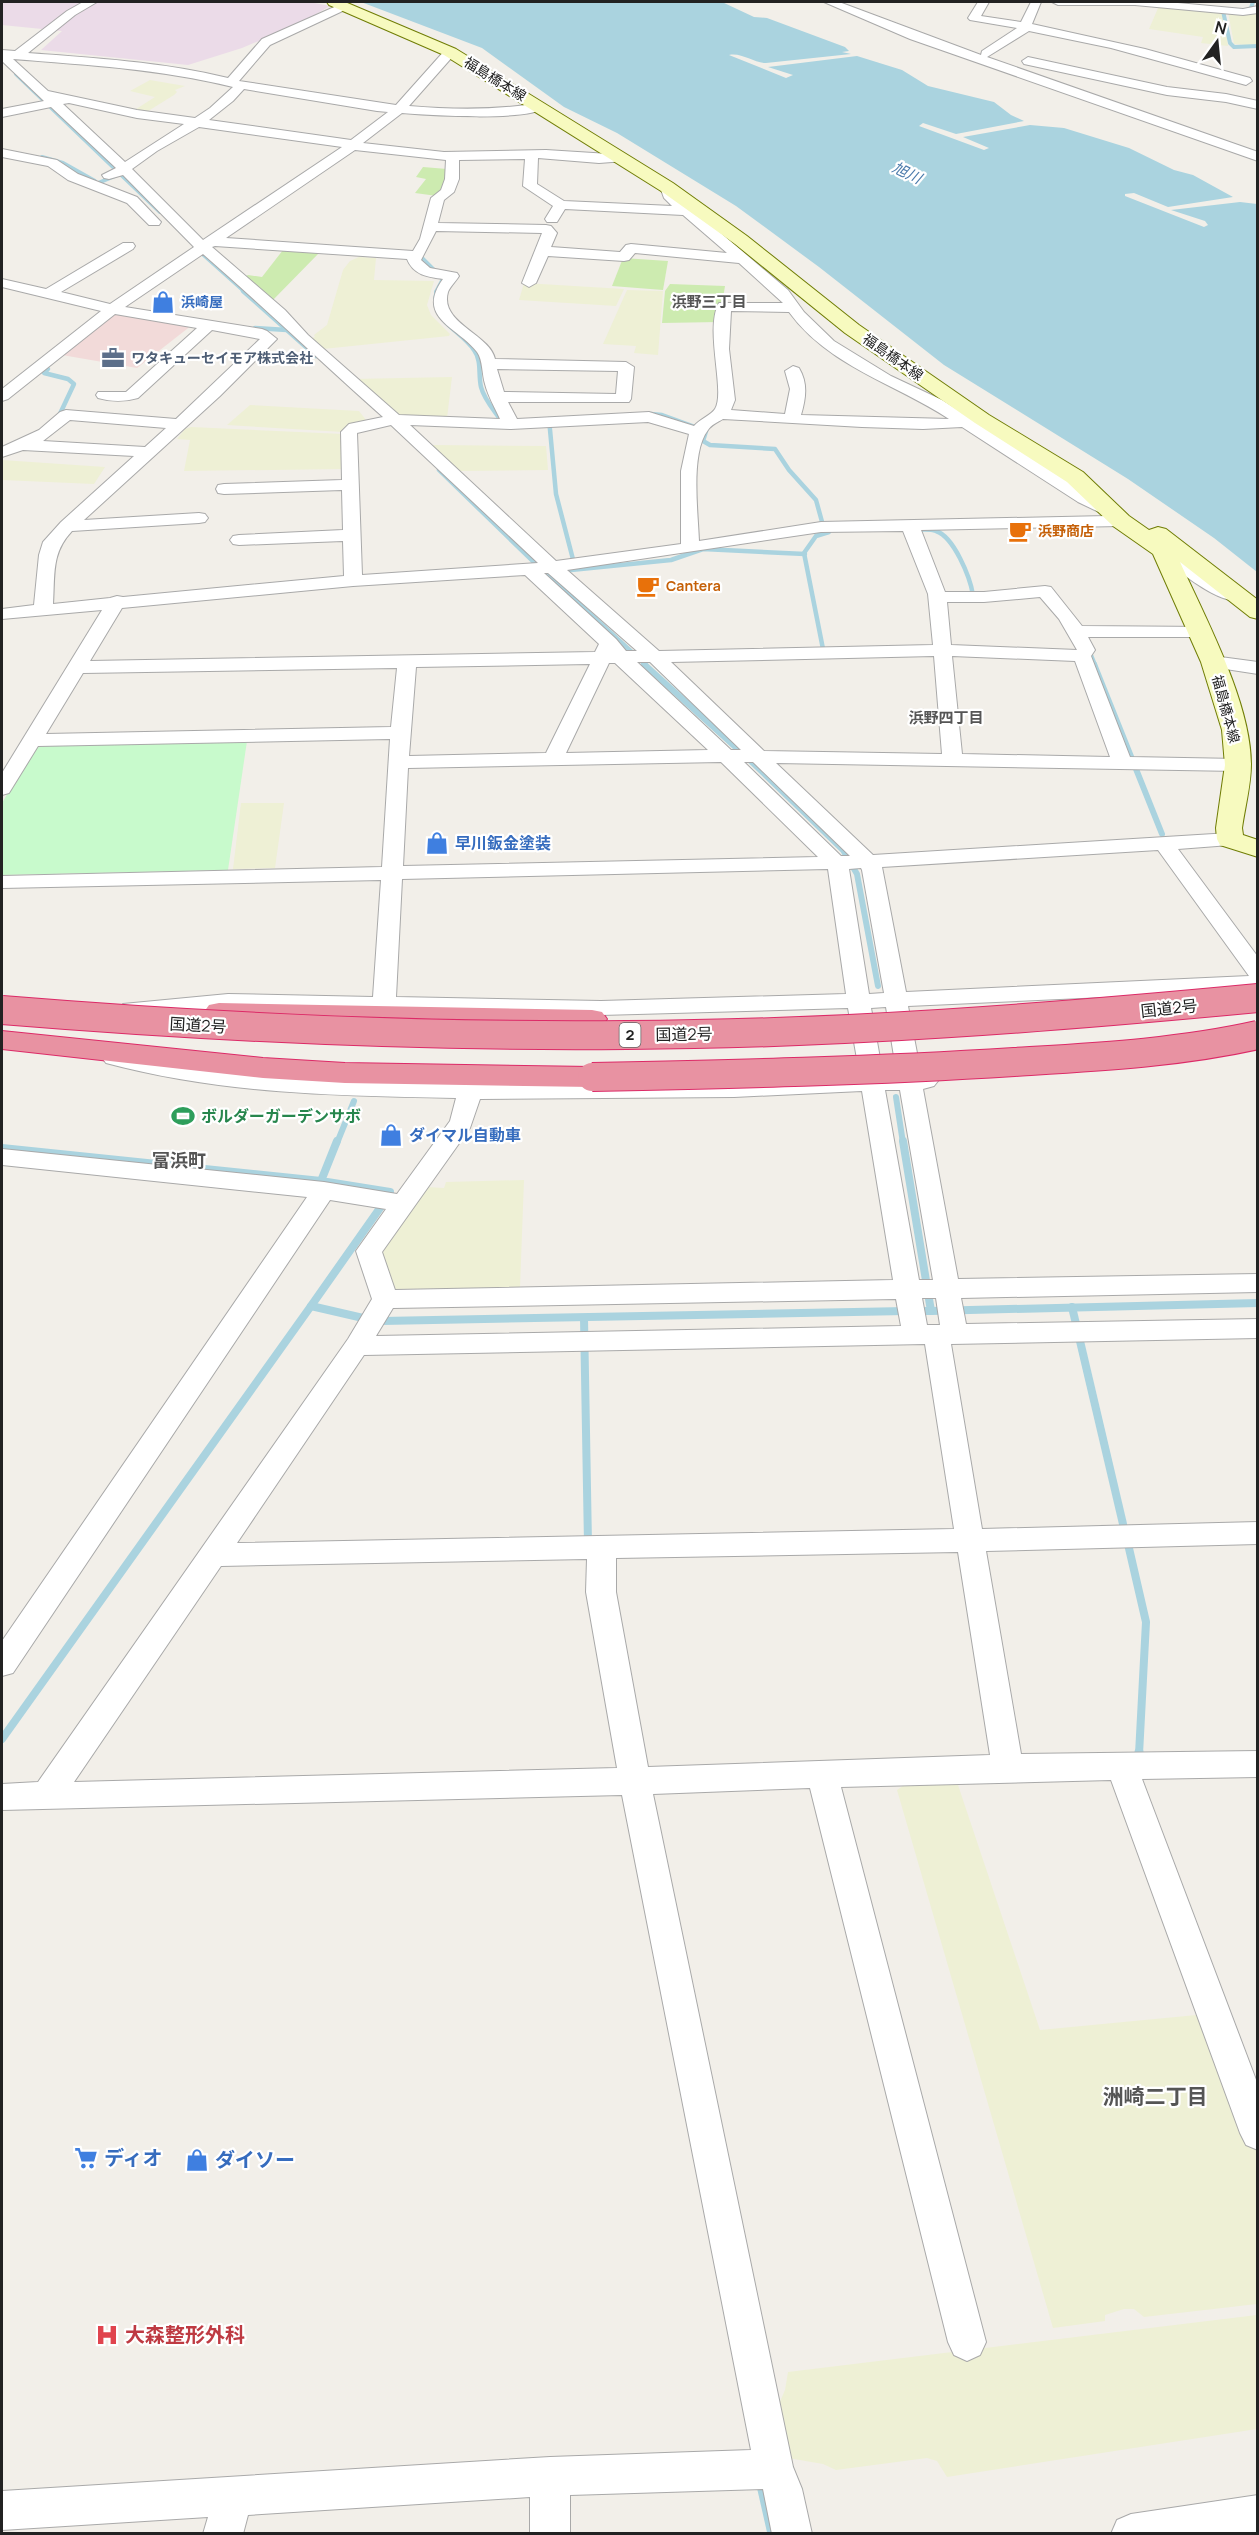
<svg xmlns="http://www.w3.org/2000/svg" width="1259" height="2535" viewBox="0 0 1259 2535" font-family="Manrope,'Noto Sans JP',sans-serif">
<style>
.commercial{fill:#f2dad9}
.industrial{fill:#ebdbe8}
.farmland{fill:#eef0d5}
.grass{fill:#cdebb0}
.park{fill:#c8facc}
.water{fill:#aad3df}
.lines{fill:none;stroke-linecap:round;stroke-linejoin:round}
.stream-far4{stroke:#aad3df;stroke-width:4}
.stream-far3{stroke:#aad3df;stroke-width:4.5}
.stream-far2{stroke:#aad3df;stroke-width:6}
.stream-far1{stroke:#aad3df;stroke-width:8}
.stream{stroke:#aad3df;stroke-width:9}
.street-casing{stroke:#a9a9a9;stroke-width:2}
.secondary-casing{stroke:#707d05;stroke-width:2}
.highway-casing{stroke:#dc2a67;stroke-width:2}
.street{fill:#fff;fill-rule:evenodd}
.secondary{fill:#f7fabf;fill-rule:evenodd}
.highway{fill:#e892a2;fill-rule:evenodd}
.highway-bridge-casing{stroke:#dc2a67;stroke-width:30;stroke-linecap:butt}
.highway-bridge{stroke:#e892a2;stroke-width:28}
.labels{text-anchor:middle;stroke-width:4.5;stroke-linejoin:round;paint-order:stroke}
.far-street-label{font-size:14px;fill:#222;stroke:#fff}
.far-shop-label{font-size:14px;font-weight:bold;fill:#366cbe;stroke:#fff;text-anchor:start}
.far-service-label{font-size:14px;font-weight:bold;fill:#4e5e75;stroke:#fff;text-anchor:start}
.far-food-label{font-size:14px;font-weight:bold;fill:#c56008;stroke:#fff;text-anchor:start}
.far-water-label{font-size:15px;font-style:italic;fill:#4a7aab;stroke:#fff}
.far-neighbourhood-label{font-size:15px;font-weight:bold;fill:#555;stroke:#fff}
.shield{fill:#fff;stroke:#646464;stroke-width:1.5}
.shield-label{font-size:15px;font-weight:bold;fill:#222}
.shop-label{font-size:16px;font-weight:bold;fill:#366cbe;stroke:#fff;text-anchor:start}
.street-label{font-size:16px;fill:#222;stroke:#fff}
.leisure-label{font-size:16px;font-weight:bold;fill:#27864d;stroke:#fff;text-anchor:start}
.neighbourhood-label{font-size:18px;font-weight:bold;fill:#555;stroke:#fff}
.near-shop-label{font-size:20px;font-weight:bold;fill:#366cbe;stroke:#fff;text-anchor:start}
.near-health-label{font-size:20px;font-weight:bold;fill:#be3a42;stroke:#fff;text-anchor:start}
.near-neighbourhood-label{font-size:21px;font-weight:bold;fill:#555;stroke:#fff}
</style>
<rect width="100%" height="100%" fill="#f2efe9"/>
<!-- commercial -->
<polygon class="commercial" points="114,313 192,325 137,368 62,355"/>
<!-- industrial -->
<polygon class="industrial" points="2,2 309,2 330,6 299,24 242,48 188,65 41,50 62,31 2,25"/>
<!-- farmland -->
<g class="farmland">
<polygon points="1159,6 1221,12 1224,16 1228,46 1201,43 1203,37 1149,29"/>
<polygon points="1257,11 1257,46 1234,44 1228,12"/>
<polygon points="150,80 185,86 175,90 177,92 174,95 145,113 133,111 155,97 130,91"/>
<polygon points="359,257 376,258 374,280 434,281 427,305 431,315 450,334 449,336 323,349 309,339 315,337 314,335 327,325 343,270 350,261"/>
<polygon points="524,283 624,289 616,306 519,300"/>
<polygon points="627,290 663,291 658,355 634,353 636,346 603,344"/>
<polygon points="452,377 447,418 399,417 352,379"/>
<polygon points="250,405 359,411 366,420 366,423 343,432 227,425"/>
<polygon points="191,427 343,434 345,469 184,471 190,440 177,439 185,429"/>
<polygon points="433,445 546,446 548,470 460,471 454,469 432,447"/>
<polygon points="2,460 105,467 94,484 2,480"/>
<polygon points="241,803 284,803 275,868 233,869"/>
<polygon points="524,1180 520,1288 394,1289 380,1262 385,1247 427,1187 444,1188 446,1182"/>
<polygon points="957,1782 1040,2030 1207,2014 1257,2152 1257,2304 1144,2317 1134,2309 1124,2309 1105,2315 1105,2321 1053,2328 897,1790 907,1783"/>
<polygon points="1257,2315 1257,2429 947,2477 937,2461 927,2458 836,2470 823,2464 788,2458 776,2411 785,2390 788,2372"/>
</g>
<!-- grass -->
<g class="grass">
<polygon points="423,167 447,169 446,179 437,196 415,193 426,179 416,177"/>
<polygon points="283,250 319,253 272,301 244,277 248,275 262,277"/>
<polygon points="623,258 668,261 663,290 612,286"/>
<polygon points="670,284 725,286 719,322 662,323 665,291"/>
</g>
<!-- park -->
<polygon class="park" points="247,741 228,870 2,875 2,803 34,749 46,744"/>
<!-- water -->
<path class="water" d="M361,2h361l32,15 13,1 78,29 4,4 -7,1 9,2 -85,9c-12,0 -25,-11 -37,-8l57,23 7,-3 -25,-8 89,-11 45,14 26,16 66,16 17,13 13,6 -68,13 -33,-11 -4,3 65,24 5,-2 -26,-11 67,-12 34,3 65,20 45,22 19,5 40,22 -65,10 -34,-14 -9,1v2l79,31 4,-2 -3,-4 -34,-11 69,-8 17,2v368l-43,-34 -86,-59 -184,-114 -125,-98 -83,-61 -119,-73 -53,-26 -82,-59z"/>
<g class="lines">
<!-- stream-far4 -->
<g class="stream-far4">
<polyline points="1253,2 1251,8 1258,10"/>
<polyline points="1228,11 1223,11 1230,43 1234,47 1258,46"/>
<polyline points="16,74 160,212"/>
<polyline points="42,157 63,163 95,181"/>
<polyline points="98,183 115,176"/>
<polyline points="197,249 245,292"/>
<polyline points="414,257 422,258 443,279 436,292"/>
</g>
<!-- stream-far3 -->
<g class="stream-far3">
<polyline points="243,291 316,356"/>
<path d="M437,291c-9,29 23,38 37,59 8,11 4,24 7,37 3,12 12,22 19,32h8"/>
<polyline points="255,328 287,330"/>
<polyline points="48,369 44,373 68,379 74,384 58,418"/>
<polyline points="651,414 662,415 706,431 703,441 710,445 775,449 789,470 816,500 824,529"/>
<polyline points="549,419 556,494 575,567"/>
<polyline points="439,470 544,572 646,665"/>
<path d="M912,530c7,0 17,-2 24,1 18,6 34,46 37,64l4,4"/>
<polyline points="561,571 671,560 703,549 805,554"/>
<polyline points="1088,648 1095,665"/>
<polyline points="823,649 804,553 816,536 829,532"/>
</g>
<!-- stream-far2 -->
<g class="stream-far2">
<polyline points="644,664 754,764 843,850 857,874 878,986"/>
<polyline points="1094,664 1162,834"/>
<polyline points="896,1097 903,1143"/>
<polyline points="337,1143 354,1101"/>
</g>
<!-- stream-far1 -->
<g class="stream-far1">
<polyline points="337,1141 321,1181 390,1192 388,1195"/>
<polyline points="903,1141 931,1311 917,1311"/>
<polyline points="2,1148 321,1181"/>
<polyline points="311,1306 380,1208"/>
<polyline points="1072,1307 1123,1524"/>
<polyline points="931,1311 1258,1303"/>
<polyline points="584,1318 588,1544"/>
<polyline points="382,1321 906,1311"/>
<polyline points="1128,1544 1146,1622 1139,1754"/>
<polyline points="2,1739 311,1306 363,1318"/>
</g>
<!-- stream -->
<g class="stream">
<polyline points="1139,1759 1139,1752"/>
<polyline points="760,2481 772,2534"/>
</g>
<!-- street casing -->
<g class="street-casing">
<g id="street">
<path d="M83,2h14l-22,13 -47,38c67,5 135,9 200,25l34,-39 79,-35h8v4l-79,37 -31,36 157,24 50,-56 4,-1 6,4 -2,3 -45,51c36,3 73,4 109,0 9,-1 21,-5 27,1 -15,15 -119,8 -143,6l-39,30 81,9 102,-2 79,5 2,3 -2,3 -26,2 -61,-5 -1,26 27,17 108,5 -8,-8 -4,-11 7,-4 5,1 5,12 111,94 16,22 30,29 57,35 51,24 148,94 27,14 3,4 -4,4 11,1 3,4 -3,4 -6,1 -200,4 24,62h39l61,-6 6,1 31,39 124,1 2,4 -2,4 -7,2h-111l7,13 -4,6 39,101 108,2 7,2 3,4 -3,4 -7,2 -462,-8 97,92 357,-22 7,2 3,4 -3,4 -7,2 -52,4 80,108v33l-350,16 13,68 13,2 4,5 -4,5 -11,3 35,190 300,-5v18l-297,6 5,26 292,-5v19l-307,6 31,185 276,-7v22l-272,7 35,203 237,-3v26l-116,2 116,306v65l-12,-5 -6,-12 -129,-353 -270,7 145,555 -6,13 -13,6 -13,-6 -6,-13 -138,-554 -157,6 140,673 9,22 10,45h-40l-9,-45 -193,6v39h-40v-37l-282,18 -5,19h-40l5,-17 -206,13v-39l548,-34 201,-7 -129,-655 -620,15v-26l36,-2 310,-443 24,-40 -16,-48 30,-42 -56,-9 -317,473 -11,3v-35l305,-444 -305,-32v-16l322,33 73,12 53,-73 6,-23c-119,-2 -234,-4 -350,-35l-4,-5 4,-5 8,-2 134,24 108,6 114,2 264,-2 126,-5 -12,-68 -247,7 -373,-7 -97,8 -8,-2 -3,-5 3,-5 105,-10 145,3 8,-117 -379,8v-12l380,-9 8,-128 -352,7 -29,47 -7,2v-22l100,-163 -100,9v-10l32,-4 5,-50 4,-13 18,-20 73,-66 -111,-6 -21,7v-10l37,-17 21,-18 6,-2 110,9 84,-80 -48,-9 -74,68c-14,4 -26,4 -40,0l-2,-3 2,-3h28l71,-64 -82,-14 -107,85 -6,2v-12l99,-78 -99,-24v-8l44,10 77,-46h10l2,3 -2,3 -72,43 49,12 84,-57 -71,-72 -14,4 -5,-1 -2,-3 14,-7 -65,-61 -49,10v-8l42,-8 -42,-40v-11l13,1 52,-40zM13,59c73,6 148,10 220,28l-23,21 -15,10 -58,-8 -89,-19zM244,89l133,22 11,1 -37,28 -142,-20 24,-19zM69,103l68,15 47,6 -59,38 -62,-58zM199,127l143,20 -139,93 -71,-71 25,-18zM355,150l91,10 -1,19 -4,11 -10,8 -11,41 -7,12 -187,-13zM525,159l-2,27 30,20 -8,13 2,3h10l8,-13 118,6 44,38 -96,-9 -5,1 -6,7 -69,-5 6,-14 -6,-7 -5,-1 -108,-2 6,-23 10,-8 5,-13v-19zM436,231l106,2 -20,50 7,4 7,-4 12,-27 76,5 5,-1 6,-7 104,10 44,40h-64c-15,26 7,89 -4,106 -4,6 -15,10 -21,17l-45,-14 -132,7 -9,-17h121l2,-3 3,-32 -8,-5 -131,-3c-5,-25 -56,-36 -47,-67 2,-5 8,-11 11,-16l-2,-3 -27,-5 -9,-8zM215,246l192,13c6,16 21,18 36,20 -28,39 15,48 34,73 6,8 5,23 8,32 3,12 10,24 15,35l-101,-4 -91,-80 -23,-25 -73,-63zM203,254c61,53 119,109 180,163l-34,7 -8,8 1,48 -118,4 -6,1 -2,4 2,4 6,1 118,-4 1,40 -104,5 -6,1 -3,4 3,4 6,1 104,-4 1,35 -221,21 -6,-1 -7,2 -57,6c2,-29 -2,-51 19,-73l127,-8 6,-1 3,-4 -3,-4 -6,-1 -115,7 136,-124 57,-57 -10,-8 -5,-2 -137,-22zM731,311l58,1c39,54 107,72 160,107l-148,-4c5,-17 7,-32 -2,-47l-6,-2 -8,5 5,18 -5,25 -54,-4 4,-10 -6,-51zM497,369l121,2 -2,23 -112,-2zM723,419l139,8 61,2 39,-2 116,75 29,14 -286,6 -122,19c-1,-29 -9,-88 9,-111 3,-5 10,-8 15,-11zM70,420l96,8 -21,19 -102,-6zM648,422l41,12 -8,37v73l-125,17 -146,-136 101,4zM391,425l147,138 -176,12 -5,-142zM903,531l25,63 5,51 -274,6 -92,-81 254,-38zM544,573h4l89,78h-11l-10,-12zM525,575l74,69 -4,8 -505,9 32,-53 231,-22zM1040,597l19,22 18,31 -126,-5 -4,-43h37zM934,656l8,98 -178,-3 -93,-89zM952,656l123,5 35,96 -148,-3zM637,662h13l91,88h-10zM609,663h6l93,87 -142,3zM590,664l-44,89 -137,3 7,-89zM397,668l-6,59 -345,7 37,-61zM721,762l97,95 -415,9 5,-98zM744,762h9l97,94h-9zM1158,850l91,126 -343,16 -24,-125zM861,868l1,2 22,123 -15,1 -20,-125zM828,869l18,125 -245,7 -205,-4 6,-118zM886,1007l11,68h-14l-12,-67zM885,1090h15l33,190h-14zM862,1091l31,189 -498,10 -13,-38 88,-124 10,-29 254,-2zM922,1298h14l4,27h-13zM896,1299l5,27 -525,10 17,-28zM925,1344l29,185 -717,14 127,-188zM958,1552l32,203 -342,12 -32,-175v-34zM587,1559l-1,33 31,176 -543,14 147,-216z"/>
<polygon points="824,2 839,2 981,55 982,51 1017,28 970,20 968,18 978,2 989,2 981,16 1021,22 1031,2 1041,2 1032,24 1145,49 1250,78 1252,81 1246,85 1111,48 1029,31 987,57 1258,152 1258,161 910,39"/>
<polygon points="1052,2 1167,2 1243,9 1258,6 1258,13 1243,15 1135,5 1058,5"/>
<polygon points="1028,57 1167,87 1226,94 1258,101 1258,109 1226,102 1167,95 1024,64 1022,61"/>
<polygon points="2,149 57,160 78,174 137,197 161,222 159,225 149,225 127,203 68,180 48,166 2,157"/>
<path d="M1163,545l6,1 38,29 35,17 3,4 -3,4c-23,6 -67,-32 -85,-46l-3,-4 3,-4z"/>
<polygon points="1213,656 1258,662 1258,674 1206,666 1204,662 1206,658"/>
<polygon points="1258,2495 1258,2534 1111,2534 1117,2520 1131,2514"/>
</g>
</g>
<!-- secondary casing -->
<g class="secondary-casing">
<path id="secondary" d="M327,2h18l111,47 217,134 74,53 112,89 130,90 94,57 46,44 20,14 9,-3 8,2 92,71v19l-8,-2 -70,-55c26,57 71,141 71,202 0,21 -6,43 -9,64l1,7 15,5v17l-38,-12 -3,-6 -1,-11 9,-63 -3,-35 -21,-68 -48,-108 -40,-28 -46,-44 -92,-59 -130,-90 -110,-89 -74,-53 -217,-136 -115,-50z"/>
</g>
<!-- highway casing -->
<g class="highway-casing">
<g id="highway">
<polygon points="219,1003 592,1010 602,1012 607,1019 602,1026 592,1028 443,1027 219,1021 209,1019 204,1012 209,1005"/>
<polygon points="2,1031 263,1058 345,1063 592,1067 603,1070 607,1077 603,1084 592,1087 345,1083 263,1078 2,1049"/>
</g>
</g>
<!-- street -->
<use href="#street" class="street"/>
<!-- secondary -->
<use href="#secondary" class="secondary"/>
<!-- highway -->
<use href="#highway" class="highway"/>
<!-- highway-bridge casing -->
<g class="highway-bridge-casing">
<g id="highway-bridge">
<path d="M2,1010c208,17 416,27 625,25 211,-1 421,-17 631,-37"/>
<path d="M592,1077c141,-3 282,-6 422,-15 82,-5 164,-9 244,-27"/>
</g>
</g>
<!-- highway-bridge -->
<use href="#highway-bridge" class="highway-bridge"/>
</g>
<!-- icons -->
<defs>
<g id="shop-bare" transform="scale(1.8)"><path d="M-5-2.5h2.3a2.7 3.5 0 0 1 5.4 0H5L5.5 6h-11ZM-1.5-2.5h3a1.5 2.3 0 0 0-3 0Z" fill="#3f7fe0" stroke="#fff" stroke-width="2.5" paint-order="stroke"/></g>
<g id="office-bare" transform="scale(1.8)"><path d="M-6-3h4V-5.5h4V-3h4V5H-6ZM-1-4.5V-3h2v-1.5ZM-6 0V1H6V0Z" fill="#5c6f8a" stroke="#fff" stroke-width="2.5" paint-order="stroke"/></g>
<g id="cafe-bare" transform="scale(1.8)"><path d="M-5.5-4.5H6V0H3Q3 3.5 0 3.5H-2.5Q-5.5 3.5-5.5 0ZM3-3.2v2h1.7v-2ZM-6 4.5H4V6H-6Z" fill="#e8710a" stroke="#fff" stroke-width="2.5" paint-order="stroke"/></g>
<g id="stadium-bare" transform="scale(1.8)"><path d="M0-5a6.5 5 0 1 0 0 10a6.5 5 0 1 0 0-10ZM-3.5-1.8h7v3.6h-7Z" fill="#2e9e5b" stroke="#fff" stroke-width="2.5" paint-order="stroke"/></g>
<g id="supermarket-bare" transform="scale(1.8)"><path d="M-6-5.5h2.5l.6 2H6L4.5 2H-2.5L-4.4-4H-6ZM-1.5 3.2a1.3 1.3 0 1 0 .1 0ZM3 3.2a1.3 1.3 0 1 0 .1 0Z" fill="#3f7fe0" stroke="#fff" stroke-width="2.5" paint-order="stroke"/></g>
<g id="hospital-bare" transform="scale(1.8)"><path d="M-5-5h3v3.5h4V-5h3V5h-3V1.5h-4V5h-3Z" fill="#e0444e" stroke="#fff" stroke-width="2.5" paint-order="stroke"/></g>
</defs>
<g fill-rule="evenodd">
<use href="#shop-bare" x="163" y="302"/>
<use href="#office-bare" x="113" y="358"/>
<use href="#cafe-bare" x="1020" y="531"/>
<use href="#cafe-bare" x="648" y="586"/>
<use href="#shop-bare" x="437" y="843"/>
<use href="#stadium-bare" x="183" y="1116"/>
<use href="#shop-bare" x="391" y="1135"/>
<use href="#supermarket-bare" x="86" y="2158"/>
<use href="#shop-bare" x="197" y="2160"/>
<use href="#hospital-bare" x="107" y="2335"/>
</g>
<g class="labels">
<!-- far-street labels -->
<g class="far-street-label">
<text transform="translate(495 79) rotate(32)" y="5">福島橋本線</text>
<text transform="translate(893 357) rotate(35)" y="5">福島橋本線</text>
<text transform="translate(1226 709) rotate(75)" y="5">福島橋本線</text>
</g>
<!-- far-shop labels -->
<g class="far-shop-label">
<text x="181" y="307">浜崎屋</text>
</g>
<!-- far-service labels -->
<g class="far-service-label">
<text x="131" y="363">ワタキューセイモア株式会社</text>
</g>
<!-- far-food labels -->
<g class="far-food-label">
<text x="1038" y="536">浜野商店</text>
<text x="666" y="591">Cantera</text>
</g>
<!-- far-water labels -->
<g class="far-water-label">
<text transform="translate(907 173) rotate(26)" y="5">旭川</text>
</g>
<!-- far-neighbourhood labels -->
<g class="far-neighbourhood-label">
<text x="709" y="307">浜野三丁目</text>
<text x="946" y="723">浜野四丁目</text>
</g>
<!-- shield labels -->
<rect class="shield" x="619.5" y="1023" width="21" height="24" rx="4.5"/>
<g class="shield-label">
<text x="630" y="1040">2</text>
</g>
<!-- shop labels -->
<g class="shop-label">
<text x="455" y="849">早川鈑金塗装</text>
<text x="409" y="1141">ダイマル自動車</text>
</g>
<!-- street labels -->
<g class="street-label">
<text transform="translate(1169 1008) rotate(-6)" y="6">国道2号</text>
<text transform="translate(198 1025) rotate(3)" y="6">国道2号</text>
<text transform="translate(684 1034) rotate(-1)" y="6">国道2号</text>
</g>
<!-- leisure labels -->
<g class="leisure-label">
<text x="201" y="1122">ボルダーガーデンサボ</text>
</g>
<!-- neighbourhood labels -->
<g class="neighbourhood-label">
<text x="179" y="1167">富浜町</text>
</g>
<!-- near-shop labels -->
<g class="near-shop-label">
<text x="104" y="2165">ディオ</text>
<text x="215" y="2167">ダイソー</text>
</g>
<!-- near-health labels -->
<g class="near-health-label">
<text x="125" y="2342">大森整形外科</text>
</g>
<!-- near-neighbourhood labels -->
<g class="near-neighbourhood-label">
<text x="1155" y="2104">洲崎二丁目</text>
</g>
</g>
<!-- border -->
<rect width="1259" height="2535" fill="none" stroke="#222222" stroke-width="6"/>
<!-- north arrow -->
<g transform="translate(1217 42) rotate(15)" stroke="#ffffff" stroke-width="4.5" paint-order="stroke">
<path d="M0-4.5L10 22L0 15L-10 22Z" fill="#222222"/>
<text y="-9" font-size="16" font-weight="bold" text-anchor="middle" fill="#222222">N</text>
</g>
</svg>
